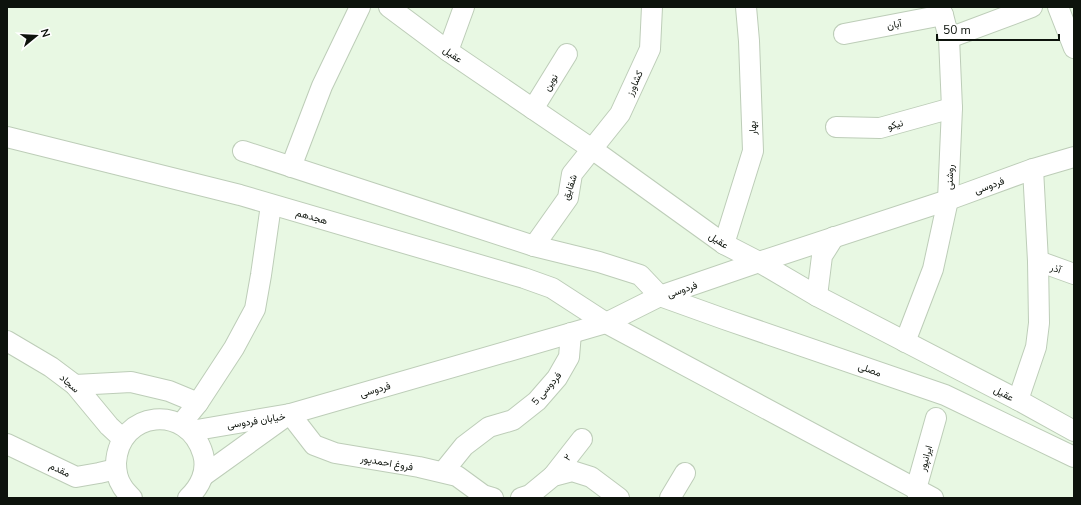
<svg xmlns="http://www.w3.org/2000/svg" width="1081" height="505" viewBox="0 0 1081 505" font-family="'Nunito Sans',Vazirmatn,sans-serif">
<style>
.lines{fill:none;stroke-linecap:round;stroke-linejoin:round}
.minor-casing{stroke:#bdcdb8;stroke-width:22}
.minor{stroke:#fff;stroke-width:20}
.labels{text-anchor:middle;stroke-width:3.5;stroke-linejoin:round;paint-order:stroke}
.street-label{font-size:10px;fill:#0d130c;stroke:#fff}
</style>
<rect width="100%" height="100%" fill="#e8f8e3"/>
<g class="lines">
<!-- minor casing -->
<g class="minor-casing">
<g id="minor">
<polyline points="389,7 448,51 592,149 724,244 759,262 817,296 1018,400 1074,431"/>
<polyline points="1058,7 1074,48"/>
<polyline points="844,34 943,15"/>
<polyline points="949,38 1032,7"/>
<polyline points="448,51 464,7"/>
<polyline points="533,109 567,54"/>
<polyline points="836,127 880,128 952,108"/>
<polyline points="7,137 240,195 524,278 552,288 606,323 933,498"/>
<polyline points="243,151 534,246 599,262 640,275 660,296 724,319 945,395 1074,457"/>
<polyline points="291,167 322,86 360,7"/>
<polyline points="724,244 753,151 749,41 746,7"/>
<polyline points="534,246 568,198 572,174 620,114 650,49 652,7"/>
<polyline points="1038,261 1074,274"/>
<polyline points="817,296 822,256 834,237"/>
<polyline points="7,341 51,367 75,385 109,426 123,439"/>
<polyline points="905,342 933,269 948,200 952,108 949,38 943,15 939,7"/>
<polyline points="75,385 131,382 169,391 198,403"/>
<polyline points="1018,400 1036,347 1039,323 1038,261 1033,169"/>
<polyline points="290,414 314,445 335,453 419,467 457,476 483,495 493,498"/>
<polyline points="181,424 198,403 234,348 255,309 261,275 271,205"/>
<polyline points="191,431 290,414 606,323 660,296 759,262 948,200 1033,169 1074,157"/>
<polyline points="7,444 76,477 99,473 116,469"/>
<polyline points="443,472 464,446 489,427 513,420 537,401 557,378 569,357 571,333"/>
<polyline points="203,476 285,417"/>
<polyline points="553,476 582,439"/>
<path d="M132,498c-4,-4 -8,-8 -10,-12 -4,-6 -6,-16 -6,-23 3,-53 72,-60 87,-9 5,17 -3,33 -15,44"/>
<polyline points="521,498 530,495 553,476 572,471 591,477 619,498"/>
<polyline points="670,498 685,473"/>
<polyline points="919,498 916,489 936,418"/>
</g>
</g>
<!-- minor -->
<use href="#minor" class="minor"/>
</g>
<g class="labels">
<!-- street labels -->
<g class="street-label">
<text transform="translate(894 24) rotate(-11)" y="4">آبان</text>
<text transform="translate(453 54) rotate(35)" y="4">عقیل</text>
<text transform="translate(550 82) rotate(-58)" y="4">نوین</text>
<text transform="translate(634 83) rotate(-66)" y="4">کشاورز</text>
<text transform="translate(895 124) rotate(-16)" y="4">نیکو</text>
<text transform="translate(752 128) rotate(-92)" y="4">بهار</text>
<text transform="translate(949 177) rotate(-87)" y="4">روشنی</text>
<text transform="translate(989 185) rotate(-20)" y="4">فردوسی</text>
<text transform="translate(569 187) rotate(-71)" y="4">شقایق</text>
<text transform="translate(312 216) rotate(16)" y="4">هجدهم</text>
<text transform="translate(719 240) rotate(33)" y="4">عقیل</text>
<text transform="translate(1056 268) rotate(19)" y="4">آذر</text>
<text transform="translate(682 289) rotate(-19)" y="4">فردوسی</text>
<text transform="translate(870 369) rotate(19)" y="4">مصلی</text>
<text transform="translate(70 383) rotate(42)" y="4">سجاد</text>
<text transform="translate(546 388) rotate(-49)" y="4">5 فردوسی</text>
<text transform="translate(375 389) rotate(-16)" y="4">فردوسی</text>
<text transform="translate(1004 393) rotate(27)" y="4">عقیل</text>
<text transform="translate(256 420) rotate(-9)" y="4">خیابان فردوسی</text>
<text transform="translate(567 457) rotate(-53)" y="4">۲</text>
<text transform="translate(925 458) rotate(-75)" y="4">ایرانپور</text>
<text transform="translate(387 462) rotate(10)" y="4">فروغ احمدپور</text>
<text transform="translate(60 469) rotate(25)" y="4">مقدم</text>
</g>
</g>
<!-- border -->
<rect width="1081" height="505" fill="none" stroke="#0d130c" stroke-width="16"/>
<!-- north arrow -->
<g transform="translate(36 36) rotate(72)" stroke="#ffffff" stroke-width="3" paint-order="stroke">
<path d="M0-3L7 15L0 10L-7 15Z" fill="#0d130c"/>
<text y="-6" font-size="11" font-weight="bold" text-anchor="middle" fill="#0d130c">N</text>
</g>
<!-- scale -->
<path d="M937 34v6h122v-6" fill="none" stroke="#0d130c" stroke-width="2"/>
<text x="943" y="34" font-size="12" fill="#0d130c" stroke="#ffffff" stroke-width="3" paint-order="stroke">50 m</text>
</svg>
